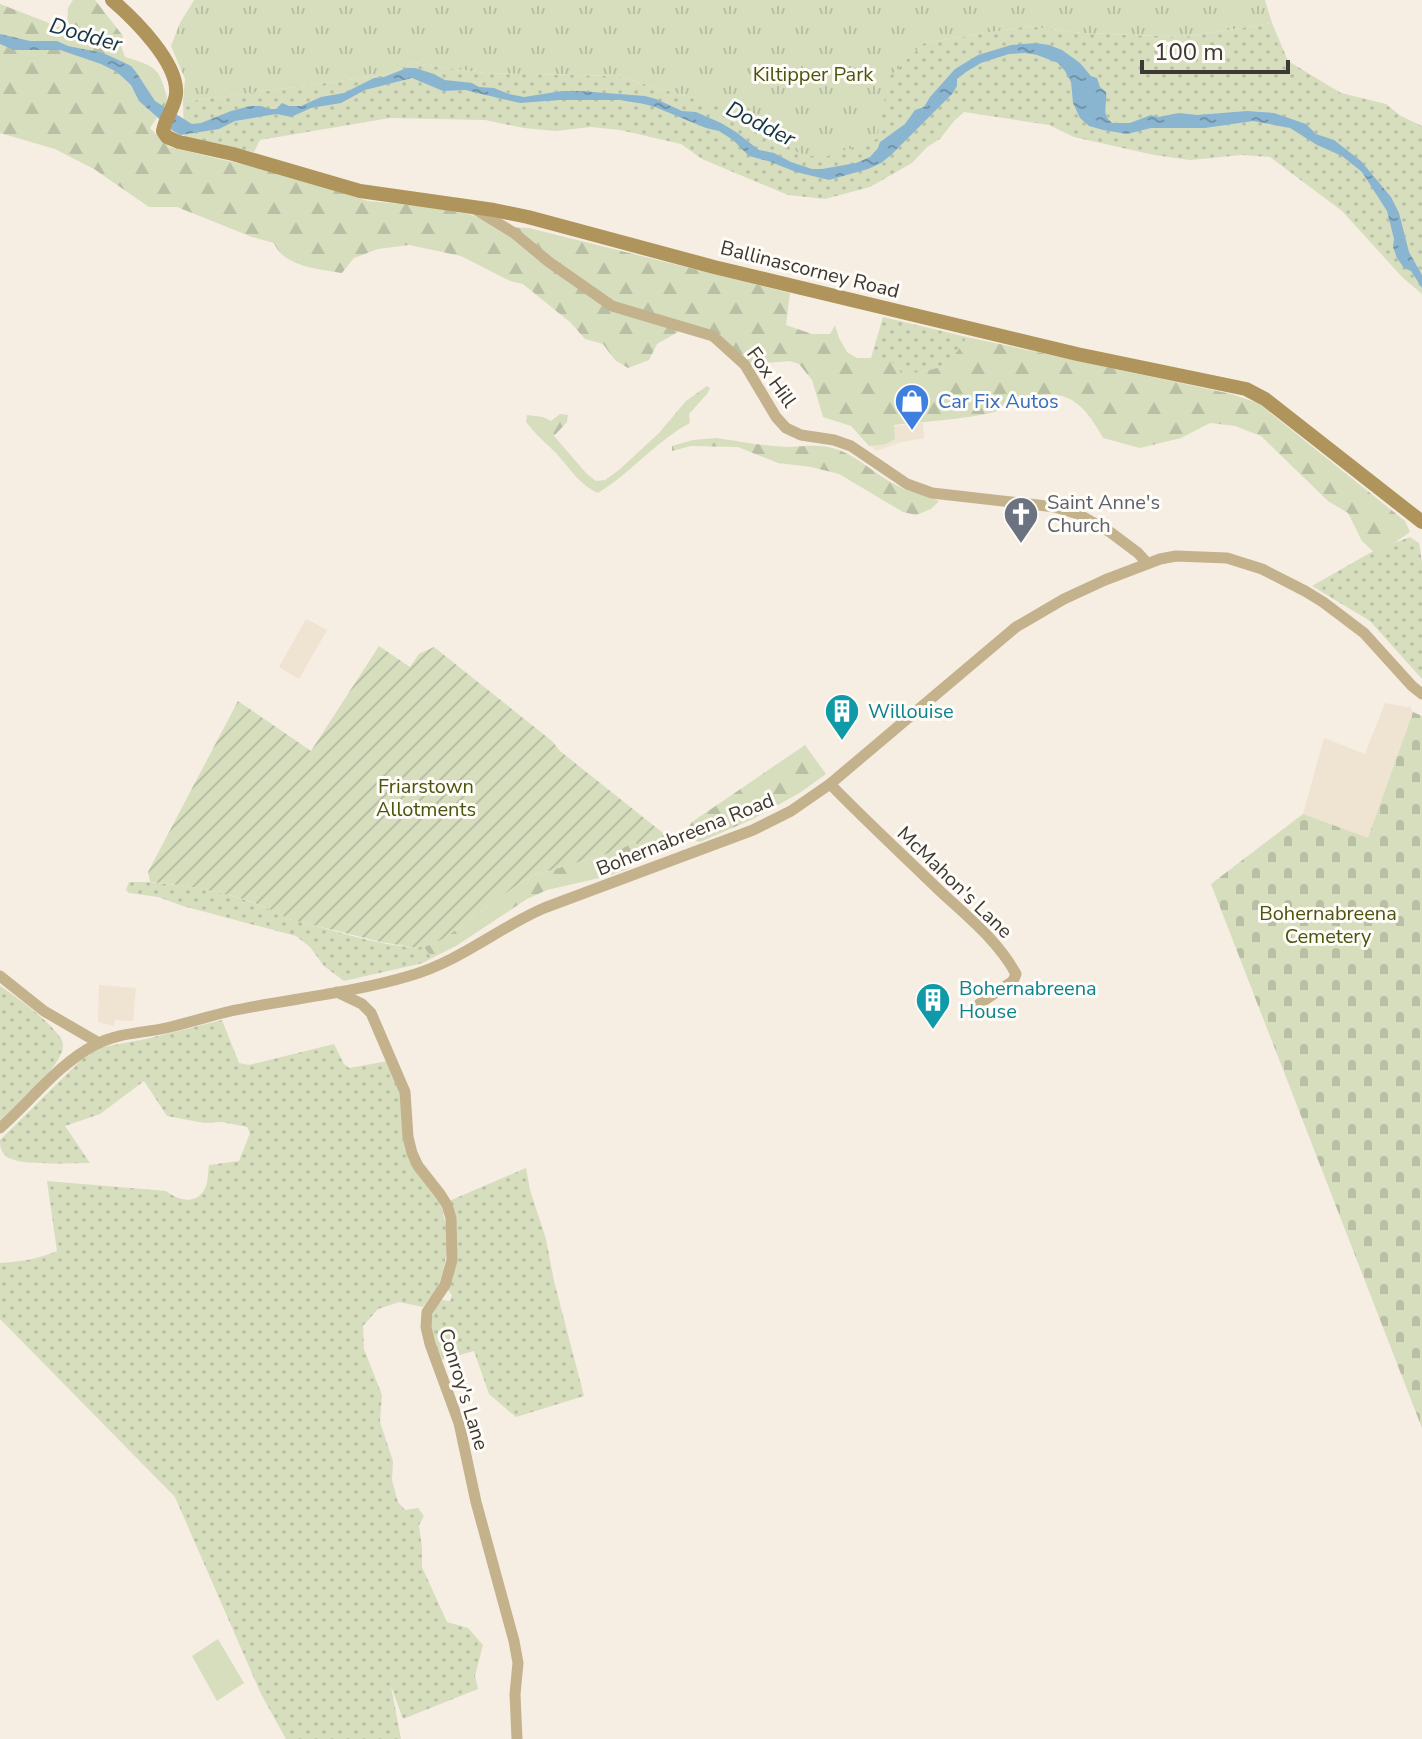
<svg xmlns="http://www.w3.org/2000/svg" width="1422" height="1739" viewBox="0 0 1422 1739" font-family="'Nunito Sans',sans-serif">
<style>
.built{fill:#efe3d1}
.grass{fill:url(#grass-dots)}
.forest{fill:url(#forest-firs)}
.cemetery{fill:url(#cemetery-stones)}
.park{fill:url(#park-tufts)}
.garden{fill:url(#garden-furrows)}
.pitch{fill:#d6debe}
.water{fill:url(#water-ripples)}
.lines{fill:none;stroke-linecap:round;stroke-linejoin:round}
.street{stroke:#c4b28d;stroke-width:11}
.secondary{stroke:#af945b;stroke-width:14}
.labels{text-anchor:middle;stroke-width:6;stroke-linejoin:round;paint-order:stroke}
.park-label{font-size:20px;fill:#49540e;stroke:#fffcf7}
.street-label{font-size:20px;fill:#3c3934;stroke:#fffcf7}
.shop-label{font-size:20px;fill:#366cbe;stroke:#fffcf7;text-anchor:start}
.worship-label{font-size:20px;fill:#5b616d;stroke:#fffcf7;text-anchor:start}
.culture-label{font-size:20px;fill:#0d838f;stroke:#fffcf7;text-anchor:start}
.water-label{font-size:22px;font-style:italic;fill:#103449;stroke:#fffcf7}
</style>
<defs>
<pattern id="grass-dots" width="8" height="8" patternUnits="userSpaceOnUse" patternTransform="scale(2)"><rect width="8" height="8" fill="#d6debe"/><path d="M2 2h.1M6 6h.1" fill="none" stroke="#b9bfa4" stroke-width="1.8" stroke-linecap="round"/></pattern>
<pattern id="forest-firs" width="22" height="20" patternUnits="userSpaceOnUse" patternTransform="scale(2)"><rect width="22" height="20" fill="#d6debe"/><path d="M5 1l3.5 6h-7zM16 11l3.5 6h-7z" fill="#b9bfa4"/></pattern>
<pattern id="cemetery-stones" width="16" height="16" patternUnits="userSpaceOnUse" patternTransform="scale(2)"><rect width="16" height="16" fill="#d6debe"/><path d="M2 7V4a2 2 0 0 1 4 0v3zM10 15v-3a2 2 0 0 1 4 0v3z" fill="#b9bfa4"/></pattern>
<pattern id="park-tufts" width="24" height="20" patternUnits="userSpaceOnUse" patternTransform="scale(2)"><rect width="24" height="20" fill="#d6debe"/><path d="M3 7l-1-3M5 7V3M7 7l1-3M15 17l-1-3M17 17v-4M19 17l1-3" fill="none" stroke="#b9bfa4"/></pattern>
<pattern id="garden-furrows" width="10" height="10" patternUnits="userSpaceOnUse" patternTransform="scale(2)"><rect width="10" height="10" fill="#d6debe"/><path d="M-1 1l2-2M0 10L10 0M9 11l2-2" fill="none" stroke="#b9bfa4"/></pattern>
<pattern id="water-ripples" width="26" height="14" patternUnits="userSpaceOnUse" patternTransform="scale(2)"><rect width="26" height="14" fill="#8ab5d1"/><path d="M2 4q2-2 4 0t4 0M15 11q2-2 4 0t4 0" fill="none" stroke="#7294aa"/></pattern>
</defs>
<rect width="100%" height="100%" fill="#f6eee3"/>
<!-- built -->
<g class="built">
<polygon points="923,423 924,438 902,442 876,451 857,430"/>
<polygon points="306,619 327,630 299,679 279,667"/>
<polygon points="1385,703 1407,707 1410,706 1413,712 1368,839 1303,814 1324,738 1365,754"/>
<polygon points="99,985 136,988 133,1021 115,1020 114,1026 98,1022"/>
</g>
<!-- grass -->
<g class="grass">
<polygon points="1272,23 1288,61 1341,93 1386,104 1401,116 1422,126 1422,294 1403,278 1342,211 1270,157 1242,155 1190,160 1154,155 1074,137 1049,125 964,112 954,121 940,139 927,147 912,163 870,187 825,199 788,195 702,159 681,144 620,130 591,127 556,131 524,128 485,120 390,118 260,140 254,152 184,138 183,102 385,75 413,63 485,73 617,76 696,99 888,77 924,43 1028,26 1082,33 1183,37"/>
<polygon points="883,317 967,337 954,358 935,370 902,375 871,358"/>
<polygon points="1410,537 1419,543 1422,562 1422,679 1370,621 1312,586 1375,550"/>
<path d="M129,882c49,-1 117,12 160,37 40,9 95,30 135,28l8,11 -9,5 -79,18 -20,-15 -14,-19 -14,-11 -113,-30 -25,-9 -29,-4 -3,-3z"/>
<path d="M0,986c14,9 61,43 63,58 2,20 -48,64 -63,76z"/>
<path d="M222,1020l17,43 10,2 85,-21 10,20 5,4 39,-7 14,38 2,27 38,83 5,20v22l-4,21 -5,15 -15,20 -24,-5 -21,7 -15,17 1,23 18,46 -2,27 13,39 -1,19 6,22 7,8 13,-2 6,8 -5,9 3,23v19l25,55 21,6 15,17 -8,31 3,13 -75,30 -12,-33 10,53h-115l-25,-45 -86,-197 -175,-178v-56c20,-1 38,-4 57,-12l-10,-70 119,10c13,10 32,15 40,-5 2,-6 2,-14 3,-21l30,-4 11,-28 -3,-6 -25,-5 -18,1 -37,-7 -23,-35 -44,33 -35,12 25,37c-18,0 -69,3 -83,-6 -6,-5 -7,-10 -7,-17l82,-81 21,-12 43,-8z"/>
<path d="M526,1168l4,22 16,49 8,42 30,115 -68,21 -27,-23 -15,-43 -33,9c-9,-23 -18,-39 1,-60l8,1 2,-6 -4,-5 1,-89z"/>
</g>
<!-- forest -->
<g class="forest">
<path d="M73,0h22l28,36 -2,10 4,11c32,10 34,10 43,44l-18,27 19,19 106,25 93,29 62,6 39,7 34,13 26,1 261,65 -4,32 26,9h18l5,-9 4,13 8,14 10,6h21l15,5 9,11c36,-4 45,-4 65,-37l264,57 27,9 147,118 5,11 -33,23 -15,-14 -14,-28 -20,-12 -67,-65 -26,-10 -25,-3 -29,15 -41,10 -37,-10c-18,-32 -34,-51 -74,-41 -12,3 -22,12 -34,15 -33,8 -68,9 -101,13l1,14 -9,5 -17,2 -18,-20 -28,-9 -11,-37 -13,-16 -9,-3 -37,3 -63,-39 -33,19 -8,16 -21,8 -13,-8 -12,-16 -18,-5 -14,-16 -48,-39 -13,-3 -49,-25 -52,-11 -31,4 -24,9 -12,15c-23,-4 -58,-6 -68,-30l-22,-6 -75,-30h-28l-55,-38 -39,-20 -55,-16v-129l67,26 1,-22z"/>
<path d="M707,386l3,2 -3,6 -18,20 1,9c-34,18 -59,50 -92,70 -18,-8 -28,-24 -41,-39 -11,-11 -22,-20 -31,-32l1,-7 16,2 8,4 9,-7 8,1 -1,7 -13,14 33,38 9,7 9,-1 14,-10 40,-37 27,-32z"/>
<path d="M716,438c22,3 52,9 74,9 17,-1 33,-3 49,3 20,8 35,23 53,33 15,9 31,11 47,18l-8,8 -15,6 -13,-3 -64,-38 -28,-7 -33,-4 -40,-16 -47,-1 -19,5v-5l21,-6z"/>
<polygon points="805,745 826,774 801,792 753,819 700,842 690,839 684,835 685,830 692,822"/>
<polygon points="634,841 647,856 625,870 608,876 547,890 527,899 456,946 432,958 424,947 443,939 514,887 534,875 620,850"/>
</g>
<!-- cemetery -->
<polygon class="cemetery" points="1413,712 1422,716 1422,1428 1211,884 1303,814 1368,838"/>
<!-- park -->
<polygon class="park" points="194,0 1265,0 1272,23 1183,37 1082,33 1028,26 924,43 889,77 877,139 822,158 799,153 727,108 617,76 485,73 413,63 385,75 183,102 185,79 171,46 180,23"/>
<!-- garden -->
<path class="garden" d="M379,646l31,21 9,-13 15,-7 118,94 8,10 113,90 -14,7 -3,6 -9,2 -13,-15 -14,9 -86,25 -20,12 -71,52 -19,8h-13l-30,-5 -92,-23c-41,-24 -93,-33 -139,-37l-2,-10 90,-171 73,50z"/>
<!-- pitch -->
<polygon class="pitch" points="218,1639 244,1683 217,1701 192,1656"/>
<!-- water -->
<path class="water" d="M0,34l30,7h27l11,5 35,7 20,9 8,4 5,6 19,29 37,23 9,-1 30,-12 19,-5h11l9,3h6l6,-6 7,3h12l20,-9 23,-4 30,-15 10,-1 23,-9h8l19,6 11,6 27,3 7,4 15,1 15,6 15,3 38,-6h18l65,5 11,3 26,12 14,1 25,11 15,9 23,18 15,3 17,9 21,7h10l34,-6 14,-6 8,-9 2,-6 25,-18 10,-14 9,-3 6,-10 25,-28 23,-14 33,-10 25,-2 13,2 13,5 18,13 11,13 6,2 3,9 6,5c2,12 -6,24 7,31h17l21,-8 7,2 21,-4 18,2 50,-4 27,2 32,11 10,10 18,6 27,21 30,36 8,16 10,39 13,23v13l-11,-17 -7,-3 -7,-10 -4,-11 1,-8 -7,-28 -25,-39 -20,-16 -25,-11 -27,-17 -37,-7 -48,7h-54l-24,6 -24,-4 -14,-4 -9,-8 -7,-15 -2,-21 -6,-11 -7,-8 -21,-8 -11,-2 -17,1 -28,9 -15,9 -9,7v7l-5,8 -61,61 -10,8 -13,6 -39,11 -33,-8 -28,-11 -19,-5 -16,-16 -14,-9 -13,-3 -51,-21 -11,-3 -24,-4h-60l-40,3 -55,-13 -22,1 -31,-13 -47,12 -24,13 -30,5 -20,9 -14,-3 -7,1 -35,6 -16,8 -38,6 -8,-4 -34,-30 -8,-16 -14,-13 -16,-8 -41,-14h-46l-14,-6z"/>
<g class="lines">
<!-- street -->
<g class="street">
<polyline points="475,209 514,233 549,262 612,306 713,336 745,365 776,417 786,428 801,435 834,440 851,446 907,484 932,493 1055,507 1078,514 1110,532 1138,553 1147,563"/>
<path d="M830,784c36,37 74,72 111,108 27,25 57,49 75,82l-3,7 -34,23"/>
<polyline points="0,976 44,1011 99,1043"/>
<polyline points="337,992 362,1004 371,1013 405,1092 408,1137 412,1153 418,1166 440,1194 447,1205 451,1218 452,1260 445,1285 427,1312 426,1327 430,1344 459,1423 476,1502 514,1641 518,1663 515,1694 517,1739"/>
<path d="M0,1128c31,-27 58,-64 95,-83 21,-12 48,-12 71,-17 22,-5 43,-12 65,-17 58,-12 121,-18 178,-35 50,-14 89,-48 135,-68l209,-78 38,-19 39,-27 186,-157 48,-28 41,-19 55,-21 16,-3 51,2 35,11 43,22 18,11 41,31 48,53 10,8"/>
</g>
<!-- secondary -->
<path class="secondary" d="M112,0c22,19 67,63 64,94 -1,13 -11,24 -13,37l4,6 12,5 54,12 127,37 134,19 34,7 186,50 363,87 169,35 19,10 157,123"/>
</g>
<!-- icons -->
<defs>
<g id="shop-pin" transform="scale(1.8)"><path d="M0 17L-7.5 6A9.5 9.5 0 1 1 7.5 6Z" fill="#3f7fe0" stroke="#fffcf7"/><path d="M-5-2.5h2.3a2.7 3.5 0 0 1 5.4 0H5L5.5 6h-11ZM-1.5-2.5h3a1.5 2.3 0 0 0-3 0Z" fill="#fff"/></g>
<g id="church-pin" transform="scale(1.8)"><path d="M0 17L-7.5 6A9.5 9.5 0 1 1 7.5 6Z" fill="#6b7280" stroke="#fffcf7"/><path d="M-1.2-6h2.4v3.5h3.3v2.4h-3.3V6h-2.4V-.1h-3.3v-2.4h3.3Z" fill="#fff"/></g>
<g id="building-pin" transform="scale(1.8)"><path d="M0 17L-7.5 6A9.5 9.5 0 1 1 7.5 6Z" fill="#0f9aa8" stroke="#fffcf7"/><path d="M-4-6H4V6H1V3H-1V6H-4ZM-2.5-4.3h1.7v1.8h-1.7ZM.8-4.3h1.7v1.8H.8ZM-2.5-1h1.7V.8h-1.7ZM.8-1h1.7V.8H.8Z" fill="#fff"/></g>
</defs>
<g fill-rule="evenodd">
<use href="#shop-pin" x="912" y="401"/>
<use href="#church-pin" x="1021" y="514"/>
<use href="#building-pin" x="842" y="711"/>
<use href="#building-pin" x="933" y="1000"/>
</g>
<g class="labels">
<!-- park labels -->
<g class="park-label">
<text x="813" y="81">Kiltipper Park</text>
<text x="426" y="793">Friarstown<tspan x="426" dy="23">Allotments</tspan></text>
<text x="1328" y="920">Bohernabreena<tspan x="1328" dy="23">Cemetery</tspan></text>
</g>
<!-- street labels -->
<g class="street-label">
<text transform="translate(810 269) rotate(14)" y="7">Ballinascorney Road</text>
<text transform="translate(772 377) rotate(54)" y="7">Fox Hill</text>
<text transform="translate(685 834) rotate(-22)" y="7">Bohernabreena Road</text>
<text transform="translate(955 882) rotate(44)" y="7">McMahon's Lane</text>
<text transform="translate(464 1389) rotate(73)" y="7">Conroy's Lane</text>
</g>
<!-- shop labels -->
<g class="shop-label">
<text x="938" y="408">Car Fix Autos</text>
</g>
<!-- worship labels -->
<g class="worship-label">
<text x="1047" y="509">Saint Anne's<tspan x="1047" dy="23">Church</tspan></text>
</g>
<!-- culture labels -->
<g class="culture-label">
<text x="868" y="718">Willouise</text>
<text x="959" y="995">Bohernabreena<tspan x="959" dy="23">House</tspan></text>
</g>
<!-- water labels -->
<g class="water-label">
<text transform="translate(86 34) rotate(16)" y="8">Dodder</text>
<text transform="translate(761 123) rotate(27)" y="8">Dodder</text>
</g>
</g>
<!-- scale -->
<path d="M1142 60v12h146v-12" fill="none" stroke="#3c3934" stroke-width="4"/>
<text x="1154" y="60" font-size="24" fill="#3c3934" stroke="#fffcf7" stroke-width="6" paint-order="stroke">100 m</text>
</svg>
